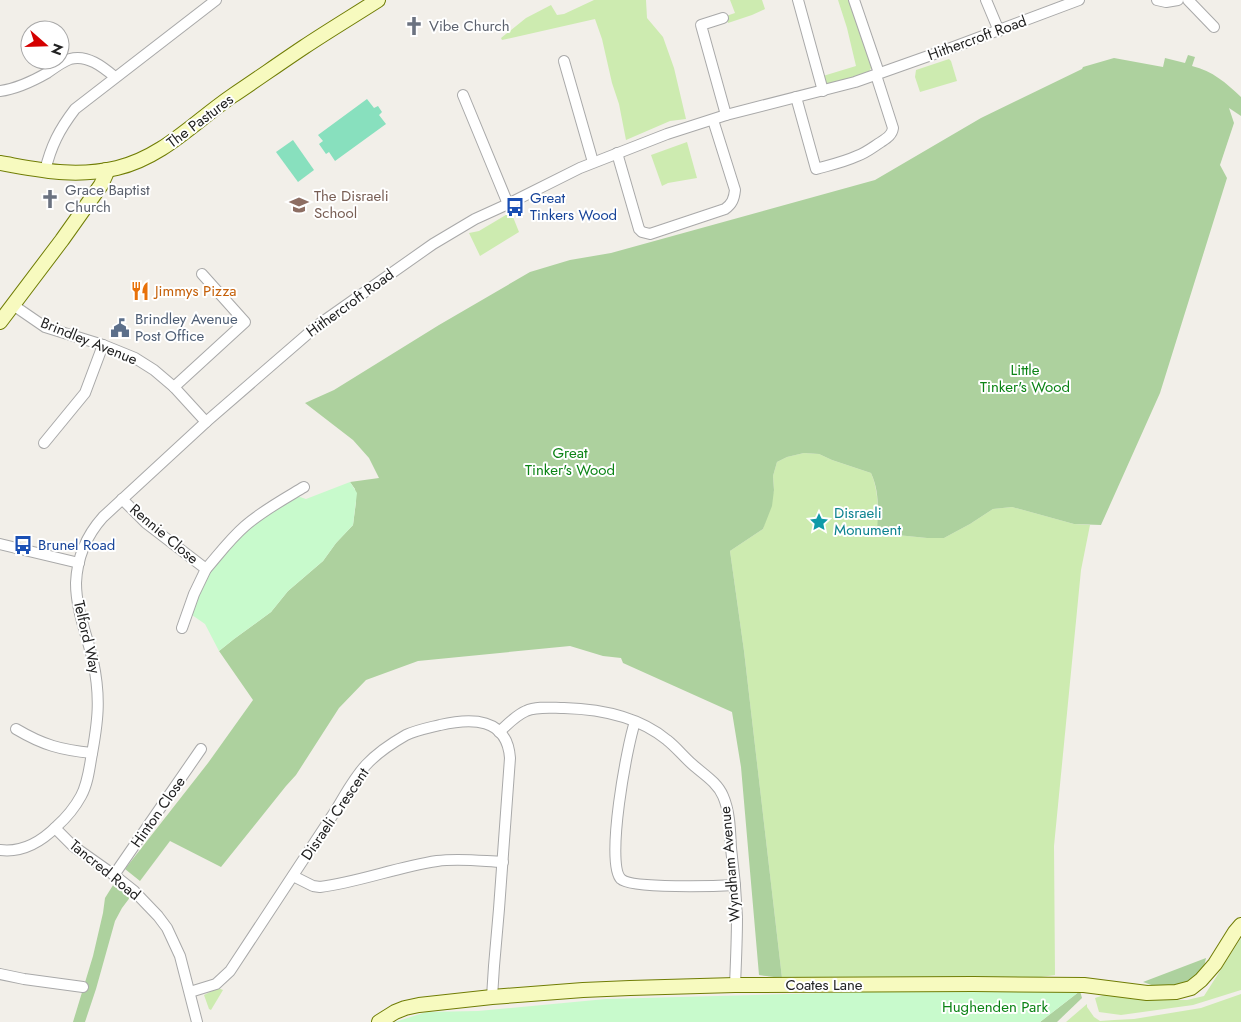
<svg xmlns="http://www.w3.org/2000/svg" width="1241" height="1022" viewBox="0 0 1241 1022" font-family="Jost,sans-serif">
<style>
.grass{fill:#cdebb0}
.forest{fill:#add19e}
.park{fill:#c8facc}
.pitch{fill:#88e0be}
.lines{fill:none;stroke-linecap:round;stroke-linejoin:round}
.street-casing{stroke:#a9a9a9;stroke-width:12}
.secondary-casing{stroke:#707d05;stroke-width:16}
.street{stroke:#fff;stroke-width:10}
.secondary{stroke:#f7fabf;stroke-width:14}
.labels{text-anchor:middle;stroke-width:4;stroke-linejoin:round;paint-order:stroke}
.worship-label{font-size:15px;fill:#5b616d;stroke:#fff;text-anchor:start}
.street-label{font-size:15px;fill:#222;stroke:#fff}
.education-label{font-size:15px;fill:#785e54;stroke:#fff;text-anchor:start}
.transit-label{font-size:15px;fill:#164399;stroke:#fff;text-anchor:start}
.food-label{font-size:15px;fill:#c56008;stroke:#fff;text-anchor:start}
.service-label{font-size:15px;fill:#4e5e75;stroke:#fff;text-anchor:start}
.park-label{font-size:15px;fill:#0c8416;stroke:#fff}
.culture-label{font-size:15px;fill:#0d838f;stroke:#fff;text-anchor:start}
</style>
<rect width="100%" height="100%" fill="#f2efe9"/>
<!-- grass -->
<g class="grass">
<polygon points="594,0 646,0 647,18 663,37 674,68 686,119 670,121 626,140 619,104 612,83 602,39 595,19 502,40 501,38 526,18 551,5 557,15 564,14"/>
<polygon points="730,0 762,0 765,9 752,15 728,23 726,16 735,13"/>
<polygon points="838,0 851,0 872,66 870,70 866,75 831,85 825,82 823,76 856,66 847,28"/>
<polygon points="949,59 951,61 957,81 920,92 915,77 916,70"/>
<polygon points="687,142 697,178 668,183 662,186 651,155"/>
<polygon points="511,212 519,232 480,256 469,233 479,231"/>
<path d="M804,453l15,1 13,6 39,13c8,18 7,39 7,58l-2,1 1,1 50,5h17l26,-14 23,-15 19,-2 62,17 16,1 -9,45 -27,276 1,129 -14,2 -207,2 -52,-1 -38,-327 -14,-100 33,-22 11,-39 -1,-14 4,-14 10,-5z"/>
<polygon points="1241,938 1241,990 1193,1005 1121,1015 1099,1012 1095,998 1110,993 1165,1000 1187,1000 1204,996"/>
<polygon points="218,988 223,990 211,1010 209,1009 204,995"/>
<polygon points="1241,994 1241,1022 1066,1022 1087,1004 1087,1007 1094,1017 1100,1021 1114,1020 1134,1019 1201,1008"/>
</g>
<!-- forest -->
<g class="forest">
<path d="M1188,55l7,2 -3,9c21,5 34,17 49,31v19l-12,-8 5,15 -14,42 7,13 -67,215 -59,132 -27,-1 -62,-17 -19,2 -23,15 -26,14h-17l-50,-5c1,-20 3,-41 -6,-60l-39,-13 -13,-6 -15,-1 -17,4 -10,5 -4,14 1,14 -2,16 -9,23 -33,22 14,100 38,327 -23,-3 -18,-208 -9,-55 -109,-49 -2,-5 -18,-2 -33,-10 -152,15 -52,19 -27,28 -43,67 -10,11 -65,81 -51,-26 -30,40 -15,-12 83,-106 45,-63 -34,-49 15,-12 37,-27 17,-21 35,-30 13,-18 17,-18 3,-23 -1,-13 -5,-7 29,-4 -10,-20 -16,-18 -48,-37 29,-13 105,-65 91,-53 40,-12 41,-7 264,-73 106,-62 101,-49 1,-2 31,-9 49,9 2,-9 20,5z"/>
<polygon points="115,882 131,896 122,908 115,921 96,989 85,1022 73,1022 93,956 103,913 105,898"/>
<polygon points="1206,958 1203,971 1188,982 1163,989 1143,982"/>
<polygon points="1080,991 1082,998 1057,1022 1040,1022"/>
</g>
<!-- park -->
<g class="park">
<polygon points="350,482 357,493 353,525 336,543 323,561 288,591 271,612 234,639 219,651 205,624 192,615 196,599 211,570 243,531 297,496 306,499"/>
<polygon points="934,990 1080,991 1040,1022 395,1022 426,1012 478,1011 606,999"/>
</g>
<!-- pitch -->
<g class="pitch">
<polygon points="367,99 374,108 378,106 382,112 379,115 386,124 335,161 329,152 326,154 319,144 323,141 318,135"/>
<polygon points="293,140 314,170 298,182 276,152"/>
</g>
<g class="lines">
<!-- street casing -->
<g class="street-casing">
<g id="street">
<polyline points="798,0 823,91"/>
<polyline points="854,0 879,73"/>
<polyline points="986,0 999,31"/>
<polyline points="1157,0 1166,2 1178,0"/>
<polyline points="1188,0 1214,27"/>
<polyline points="723,18 701,25 726,115"/>
<polyline points="564,61 593,162"/>
<path d="M0,91c16,-2 33,-10 47,-18 7,-5 15,-11 23,-14 17,-5 33,8 45,18"/>
<polyline points="463,95 508,204"/>
<path d="M796,97l20,72c14,-4 28,-7 41,-13 9,-3 16,-9 24,-14 6,-4 11,-7 12,-14l-17,-53"/>
<path d="M617,153l22,76 3,3 8,2 75,-25c7,-5 9,-10 10,-19l-22,-70"/>
<path d="M45,171c6,-25 14,-41 30,-62l141,-109"/>
<polyline points="13,305 45,327 103,345 135,358 154,370 174,387 206,422"/>
<polyline points="174,387 245,322 202,274"/>
<polyline points="44,443 85,393 103,345"/>
<polyline points="122,499 146,523 206,569 194,594 182,628"/>
<polyline points="0,544 79,563"/>
<path d="M206,569c13,-15 24,-30 39,-43 17,-15 39,-27 59,-39"/>
<path d="M635,722c-8,23 -30,142 -14,157 10,10 97,7 114,6"/>
<path d="M16,729c27,16 45,21 76,24"/>
<path d="M499,732c8,-7 17,-17 27,-21 11,-5 26,-3 38,-3 36,1 74,8 103,32 9,7 16,16 25,24 11,10 25,18 31,32 7,16 7,35 8,52 3,23 5,46 6,69 0,22 -1,45 -2,68"/>
<polyline points="55,828 73,846 114,875 134,891 158,916 167,928 180,956 197,1022"/>
<path d="M0,850c23,3 42,-9 57,-24 10,-9 18,-19 24,-30 6,-11 8,-24 10,-37 7,-37 10,-61 2,-98 -6,-26 -17,-51 -17,-78 1,-25 10,-47 27,-66l103,-95 112,-97 115,-81 42,-25 33,-15 72,-36 87,-34 59,-19 129,-33 96,-34 128,-48"/>
<polyline points="114,875 201,749"/>
<path d="M293,876l20,10 7,1c39,-5 77,-20 117,-26 22,-3 44,0 66,1"/>
<polyline points="0,974 24,979 83,987"/>
<path d="M190,992l26,-8 14,-13 104,-158c10,-16 19,-34 32,-48 11,-12 26,-22 40,-30 11,-5 22,-7 34,-10 31,-7 67,-8 70,33l-11,151 -5,57 -2,31"/>
</g>
</g>
<!-- secondary casing -->
<g class="secondary-casing">
<g id="secondary">
<path d="M0,163c41,7 74,15 117,5 46,-11 77,-46 115,-72 24,-16 48,-33 72,-49 24,-16 49,-31 74,-47"/>
<polyline points="0,322 62,240 101,185 106,174 106,170"/>
<polyline points="379,1022 395,1012 405,1008 419,1005 492,997 583,990 630,988 735,985 973,984 1084,985 1147,993 1176,992 1191,988 1201,980 1215,964 1235,932 1241,925"/>
</g>
</g>
<!-- street -->
<use href="#street" class="street"/>
<!-- secondary -->
<use href="#secondary" class="secondary"/>
</g>
<!-- icons -->
<defs>
<g id="church-bare" transform="scale(1.5)"><path d="M-1.2-6h2.4v3.5h3.3v2.4h-3.3V6h-2.4V-.1h-3.3v-2.4h3.3Z" fill="#6b7280" stroke="#fff" stroke-width="2.5" paint-order="stroke"/></g>
<g id="school-bare" transform="scale(1.5)"><path d="M0-5L7-2L0 1L-7-2ZM-4 1L0 2.5L4 1V4Q0 6-4 4Z" fill="#8d6e63" stroke="#fff" stroke-width="2.5" paint-order="stroke"/></g>
<g id="bus-bare" transform="scale(1.5)"><path d="M-5-6H5V4H4V6H2V4H-2V6H-4V4H-5ZM-3.5-4V0h7V-4ZM-3.5 1.2v1.5H-2V1.2ZM2 1.2v1.5H3.5V1.2Z" fill="#1a4fb4" stroke="#fff" stroke-width="2.5" paint-order="stroke"/></g>
<g id="restaurant-bare" transform="scale(1.5)"><path d="M-5-6h1v4h1v-4h1v4h1v-4h1v5L-1.5 .5V6h-2V.5L-5-1ZM5-6V6H3V1.5H1.5Q1.5-4 5-6Z" fill="#e8710a" stroke="#fff" stroke-width="2.5" paint-order="stroke"/></g>
<g id="civic-bare" transform="scale(1.5)"><path d="M-.6-6.5H3V-4.5H.6V-3L4-1V1h2V6H-6V1h2V-1L-.6-3ZM-1.2 2.5V6h2.4V2.5Z" fill="#5c6f8a" stroke="#fff" stroke-width="2.5" paint-order="stroke"/></g>
<g id="sight-bare" transform="scale(1.5)"><path d="M0-6L1.8-2.2L6-1.7L2.9 1.2L3.7 5.4L0 3.3L-3.7 5.4L-2.9 1.2L-6-1.7L-1.8-2.2Z" fill="#0f9aa8" stroke="#fff" stroke-width="2.5" paint-order="stroke"/></g>
</defs>
<g fill-rule="evenodd">
<use href="#church-bare" x="414" y="26"/>
<use href="#church-bare" x="50" y="199"/>
<use href="#school-bare" x="299" y="205"/>
<use href="#bus-bare" x="515" y="207"/>
<use href="#restaurant-bare" x="140" y="291"/>
<use href="#civic-bare" x="120" y="328"/>
<use href="#sight-bare" x="819" y="522"/>
<use href="#bus-bare" x="23" y="545"/>
</g>
<g class="labels">
<!-- worship labels -->
<g class="worship-label">
<text x="429" y="31">Vibe Church</text>
<text x="65" y="195">Grace Baptist<tspan x="65" dy="17">Church</tspan></text>
</g>
<!-- street labels -->
<g class="street-label">
<text transform="translate(977 38) rotate(-20)" y="5">Hithercroft Road</text>
<text transform="translate(200 121) rotate(-37)" y="5">The Pastures</text>
<text transform="translate(350 303) rotate(-36)" y="5">Hithercroft Road</text>
<text transform="translate(89 341) rotate(22)" y="5">Brindley Avenue</text>
<text transform="translate(164 534) rotate(40)" y="5">Rennie Close</text>
<text transform="translate(87 637) rotate(77)" y="5">Telford Way</text>
<text transform="translate(158 812) rotate(-55)" y="5">Hinton Close</text>
<text transform="translate(335 814) rotate(-56)" y="5">Disraeli Crescent</text>
<text transform="translate(730 864) rotate(-95)" y="5">Wyndham Avenue</text>
<text transform="translate(105 870) rotate(39)" y="5">Tancred Road</text>
<text x="824" y="990">Coates Lane</text>
</g>
<!-- education labels -->
<g class="education-label">
<text x="314" y="201">The Disraeli<tspan x="314" dy="17">School</tspan></text>
</g>
<!-- transit labels -->
<g class="transit-label">
<text x="530" y="203">Great<tspan x="530" dy="17">Tinkers Wood</tspan></text>
<text x="38" y="550">Brunel Road</text>
</g>
<!-- food labels -->
<g class="food-label">
<text x="155" y="296">Jimmys Pizza</text>
</g>
<!-- service labels -->
<g class="service-label">
<text x="135" y="324">Brindley Avenue<tspan x="135" dy="17">Post Office</tspan></text>
</g>
<!-- park labels -->
<g class="park-label">
<text x="1025" y="375">Little<tspan x="1025" dy="17">Tinker's Wood</tspan></text>
<text x="570" y="458">Great<tspan x="570" dy="17">Tinker's Wood</tspan></text>
<text x="995" y="1012">Hughenden Park</text>
</g>
<!-- culture labels -->
<g class="culture-label">
<text x="834" y="518">Disraeli<tspan x="834" dy="17">Monument</tspan></text>
</g>
</g>
<!-- north arrow -->
<g transform="translate(45 45) rotate(110)"><circle r="24" fill="#ffffff" stroke="#a7a7a7"/>
<path d="M0-4L9 19L0 12L-9 19Z" fill="#d40000"/>
<text y="-8" font-size="14" font-weight="bold" text-anchor="middle" fill="#222222">N</text>
</g>
</svg>
